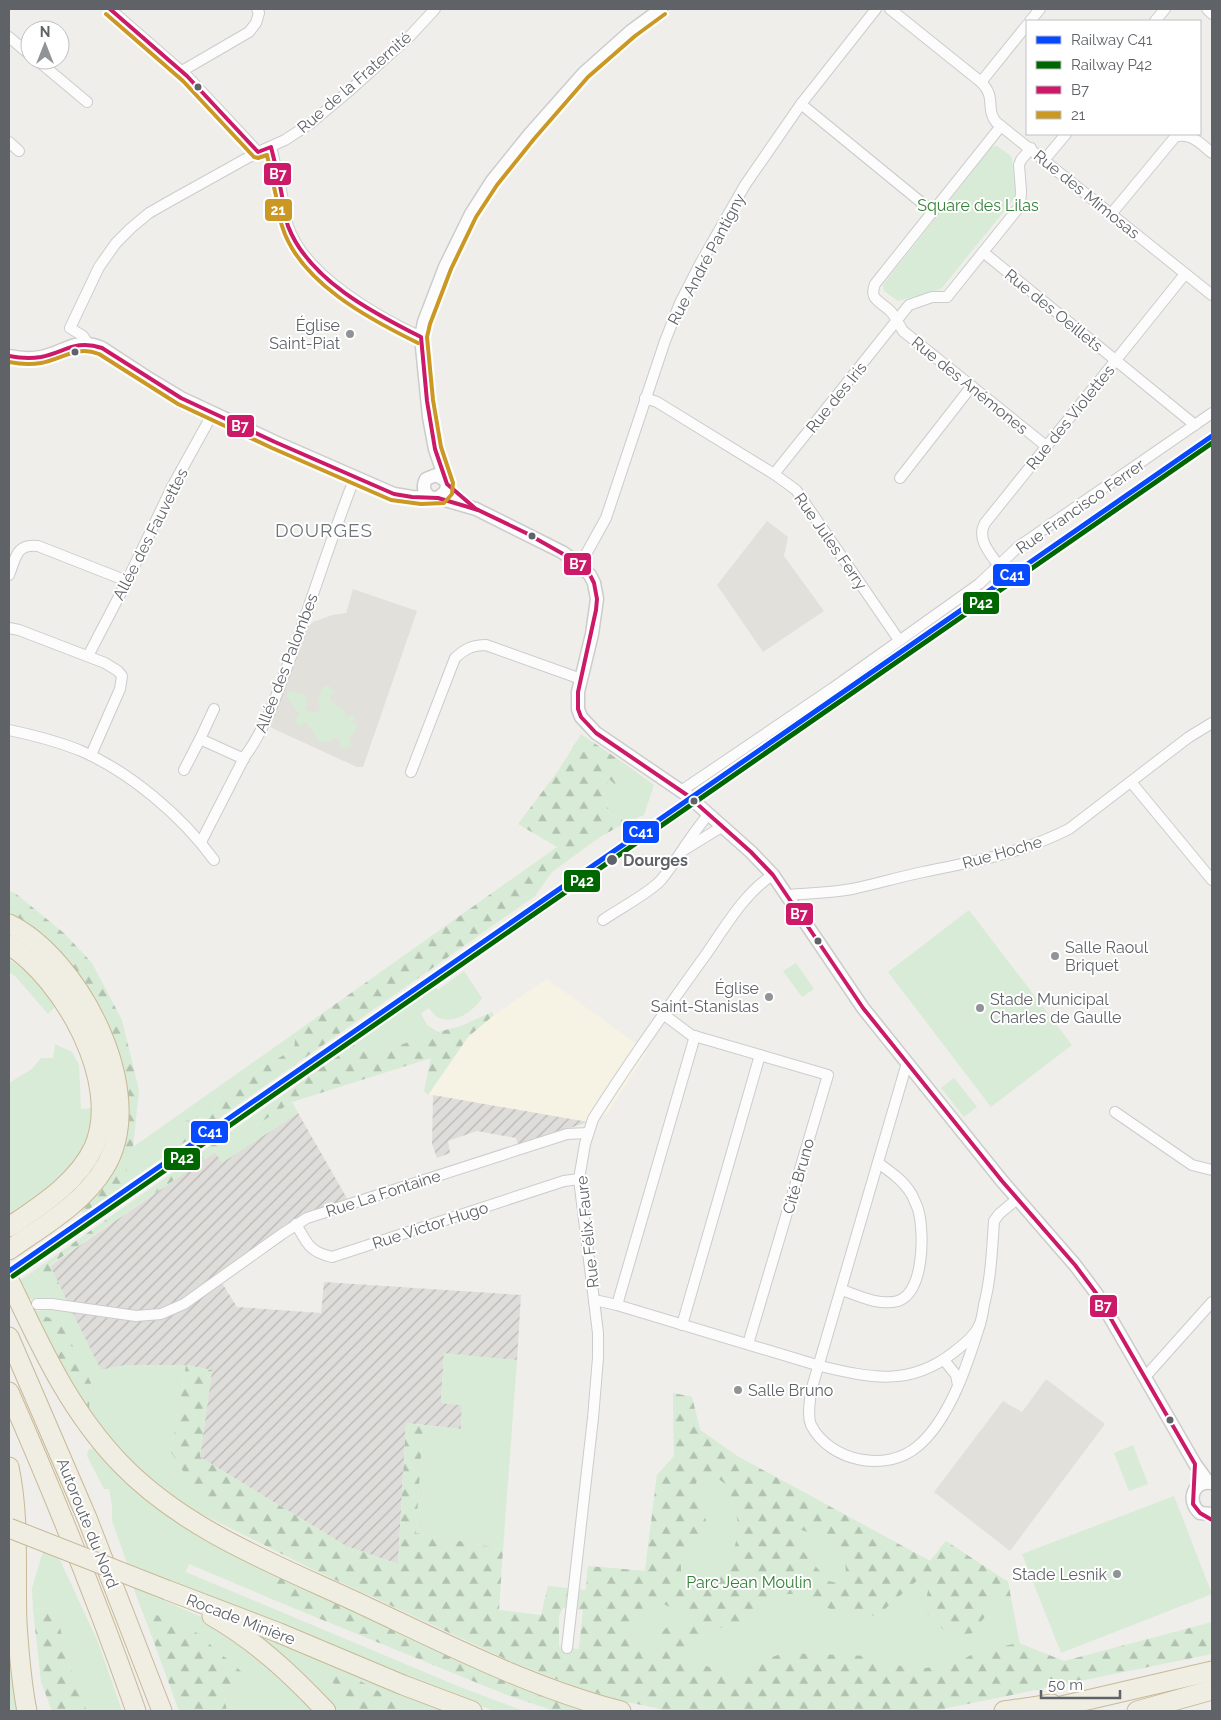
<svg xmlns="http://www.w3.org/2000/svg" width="1221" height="1720" viewBox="0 0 1221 1720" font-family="Raleway,sans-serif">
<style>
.commercial{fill:#f7f3e4}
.industrial{fill:url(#industrial-furrows)}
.education{fill:#e2e0da}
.green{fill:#d8ebd6}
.forest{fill:url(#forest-firs);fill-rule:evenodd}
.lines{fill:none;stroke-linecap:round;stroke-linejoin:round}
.minor-casing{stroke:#cbcccc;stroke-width:12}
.tertiary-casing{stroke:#cbcccc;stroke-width:15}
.motorway-casing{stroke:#c8b996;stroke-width:21}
.minor{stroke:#fdfcfc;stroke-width:10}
.tertiary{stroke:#fdfcfc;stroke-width:12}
.motorway{stroke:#f0ede3;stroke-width:19}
.motorway-bridge-casing{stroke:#c8b996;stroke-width:21;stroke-linecap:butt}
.motorway-bridge{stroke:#f0ede3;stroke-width:19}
.bus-1-casing{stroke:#fff;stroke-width:8}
.bus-2-casing{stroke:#fff;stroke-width:8}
.bus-1{stroke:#cc1a69;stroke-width:4}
.bus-2{stroke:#cb9824;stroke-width:4}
.rail-1-casing{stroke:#fff;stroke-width:9}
.rail-2-casing{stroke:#fff;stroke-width:9}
.rail-1{stroke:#0749ff;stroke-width:5}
.rail-2{stroke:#060;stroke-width:5}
.bus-dot{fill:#5f6368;stroke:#fff;stroke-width:2}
.poi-dot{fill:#919496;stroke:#fff;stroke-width:2}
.labels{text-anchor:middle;stroke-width:4;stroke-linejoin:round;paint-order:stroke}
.street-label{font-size:16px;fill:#5f6368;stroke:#fff}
.park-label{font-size:16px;fill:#348238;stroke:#fff}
.poi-label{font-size:16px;fill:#5f6368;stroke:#fff;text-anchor:end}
.stop-label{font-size:16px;font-weight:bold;fill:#5f6368;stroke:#fff;text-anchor:start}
.quarter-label{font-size:19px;letter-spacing:1px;fill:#70757a;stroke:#fff}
.line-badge{stroke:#fff;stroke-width:2}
.badge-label{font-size:14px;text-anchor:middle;font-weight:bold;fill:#fff}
</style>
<defs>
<pattern id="industrial-furrows" width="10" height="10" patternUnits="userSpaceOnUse" patternTransform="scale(1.25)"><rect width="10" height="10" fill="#dfddda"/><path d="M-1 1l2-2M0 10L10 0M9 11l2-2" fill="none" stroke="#b8b7b5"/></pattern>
<pattern id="forest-firs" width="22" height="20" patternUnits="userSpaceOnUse" patternTransform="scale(1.25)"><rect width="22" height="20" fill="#d8ebd6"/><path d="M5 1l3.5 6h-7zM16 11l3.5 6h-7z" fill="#b2c2b1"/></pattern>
</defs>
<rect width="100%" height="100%" fill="#efeeea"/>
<!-- commercial -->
<polygon class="commercial" points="547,979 647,1052 607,1114 588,1122 428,1095 468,1037 494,1015"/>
<!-- industrial -->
<g class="industrial">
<polygon points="433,1095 588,1122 518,1145 516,1138 477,1131 448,1141 450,1153 437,1158 432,1144"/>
<polygon points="298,1113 348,1200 303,1214 217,1275 237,1307 321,1313 324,1282 521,1295 517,1360 444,1354 441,1403 462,1405 461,1429 406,1423 398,1564 346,1546 200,1457 212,1370 186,1365 126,1365 100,1370 50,1266 215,1152 222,1162"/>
</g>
<!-- education -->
<g class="education">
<polygon points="767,521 788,537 784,556 824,611 763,652 717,585"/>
<polygon points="353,589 417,611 363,767 357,767 263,724 308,627 313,622 332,615 346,613"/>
<polygon points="1046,1379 1105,1424 1010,1551 934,1492 1003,1401 1022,1412"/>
</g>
<!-- green -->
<g class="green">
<polygon points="997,146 1011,156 1012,159 1016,194 1013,200 941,289 898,301 884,291 883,285 992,147"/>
<polygon points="330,686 335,692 332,693 330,700 346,713 346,718 352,714 356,719 351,723 358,723 354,734 349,736 351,747 341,748 339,737 321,743 306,722 300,727 294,720 300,715 287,697 288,691 303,694 308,700 305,708 311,713 318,712 321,705 318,701 323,687"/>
<polygon points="622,762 654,785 644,815 623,824 622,819 610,814 604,793 609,779 627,782 618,774"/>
<polygon points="969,910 1072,1045 991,1107 888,972"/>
<polygon points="9,959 32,976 57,1005 48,1014 16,977 9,972"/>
<polygon points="796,963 814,989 802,997 783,971"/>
<path d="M464,971l18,27c-8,13 -29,28 -45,19 -3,-2 -6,-7 -8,-9l-8,5 6,12 11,7 -20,6 -43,18 -11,-4 -2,-13 73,-53 3,4z"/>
<polygon points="296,1032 294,1049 260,1069 217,1099 215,1112 207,1118 199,1118 177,1133 178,1147 122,1186 133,1147"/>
<path d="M55,1044l17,8 7,13 2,44 11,-1c2,55 -43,81 -83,109v-134l23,-14 9,-11h12z"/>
<polygon points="954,1078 977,1107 964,1117 941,1088"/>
<polygon points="292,1102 298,1113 222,1163 215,1152"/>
<polygon points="32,1272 40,1280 49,1280 60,1300 29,1299 20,1280"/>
<polygon points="48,1310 72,1312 101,1370 126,1365 186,1365 171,1452 208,1511 234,1530 193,1510 153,1481 123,1453 89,1409 91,1383 34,1311"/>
<polygon points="444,1353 517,1360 503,1549 416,1533 423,1425 461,1429 462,1405 441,1403"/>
<polygon points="673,1393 692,1397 700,1430 737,1456 930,1561 946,1541 1008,1582 1024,1666 732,1686 579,1649 588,1566 645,1571 657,1475 674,1456"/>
<polygon points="1133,1445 1148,1484 1129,1491 1114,1453"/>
<polygon points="94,1448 129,1483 274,1571 289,1596 286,1605 189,1564 186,1572 460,1687 524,1711 494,1711 344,1652 127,1563 112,1521 112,1505 109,1489 104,1489 87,1456 88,1450"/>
<polygon points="1174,1496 1212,1594 1061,1653 1022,1554"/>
<polygon points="9,1538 18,1711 9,1711"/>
<polygon points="43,1551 59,1558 98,1642 122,1711 87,1711 69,1664 55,1607 33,1610 32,1588"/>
<polygon points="133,1587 206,1619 239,1638 314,1711 227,1711 224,1698 243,1673 155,1614 152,1637"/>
<polygon points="251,1632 460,1711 402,1711 391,1698 333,1666 326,1675 361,1711 338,1711 301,1671"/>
</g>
<!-- forest -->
<g class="forest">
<polygon points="581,734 622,762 618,774 627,782 621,790 609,779 604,793 610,814 622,819 623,824 600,837 552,872 535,896 178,1147 177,1133 185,1121 207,1118 215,1112 217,1099 260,1069 294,1049 296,1032 557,847 518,824 558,771"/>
<polygon points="9,891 15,893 65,934 92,963 122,1020 139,1090 133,1147 122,1187 83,1213 79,1209 122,1144 128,1116 127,1086 116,1046 105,1016 84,981 59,949 27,923 9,912"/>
<polygon points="492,1012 494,1015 468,1037 428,1095 424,1091 431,1058 292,1102 215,1152 50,1265 67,1301 60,1300 49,1280 40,1280 32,1272 362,1039 364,1052 375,1056 422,1036 461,1026"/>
<polygon points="35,1313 61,1322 91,1383 89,1409 66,1373"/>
<path d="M186,1365l26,5 -12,87 146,89 52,18 8,-141 17,2 -7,108 87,16 -4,61 42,5 7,-29 38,4 2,-24 57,5 12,-96 17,-19 -1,-63 19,4 8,33 37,26 193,105 16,-20 62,41 3,16 -16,4 -6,9 -16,22 -22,4 -27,-26 6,-31 -9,-3 -44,39 -45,-6 -32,-16h-26l-39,32 -26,3 -24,31 60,17 6,-12 32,-12 88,3 42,14 45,-7 19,-12 42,-8 45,18 148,-39v32l-279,57h-264l-46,-10 -46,-14 -65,-25 -202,-94 -76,-38 -26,-19 -37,-59zM702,1478h15l10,7 8,23 4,21 -7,29 -22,19 -16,1 -13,-7c0,-29 5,-21 23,-40l2,-11 -12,-31 3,-8zM786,1525l37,12 22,23 2,25 -19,-4 -42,-50zM659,1602l29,13 -5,11 -14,-1 -8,8 -4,19 -25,-2 -2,-21 4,-14 11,-8zM563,1608l20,2 -4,39 -20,-2v-31z"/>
<polygon points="274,1571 589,1711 554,1711 507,1695 286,1605 289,1596 272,1585"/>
<polygon points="55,1607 69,1664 87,1711 52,1711 41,1682 33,1610"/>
<polygon points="154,1614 191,1628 243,1673 224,1698 227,1711 179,1711 152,1637"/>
<polygon points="333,1666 391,1698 402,1711 361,1711 325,1675"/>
</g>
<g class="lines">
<!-- minor casing -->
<g class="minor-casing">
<g id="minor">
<polyline points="110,9 187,76 258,152"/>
<path d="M890,9l91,73c16,16 4,26 15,40l216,173"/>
<polyline points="1207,9 1212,14"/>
<polyline points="1030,21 1040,9"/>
<polyline points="1155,21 1165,9"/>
<polyline points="9,37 30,55"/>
<polyline points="37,60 87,102"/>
<polyline points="182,71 249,32 256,23 259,13 257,9"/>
<polyline points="981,82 1027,25"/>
<polyline points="801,104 933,212"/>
<path d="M1001,126l-126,158c-7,17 8,18 17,29 4,5 7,12 11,18l143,115"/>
<polyline points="9,142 19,151"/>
<path d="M271,147c4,16 8,32 11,48 2,10 3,21 6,31 16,49 88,90 133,111"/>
<polyline points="1045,159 1066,134"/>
<path d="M1112,213l63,-76c16,-5 26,7 37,16"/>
<polyline points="983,252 1195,425"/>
<polyline points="87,342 83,336 70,328 99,267 116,243 131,228 149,213 170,201 258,152 285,140 311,123 349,91 410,36 435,9"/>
<polyline points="645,398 657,402 774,474 796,490 899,640"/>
<polyline points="774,474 909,305 932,297 947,297 1020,206 1021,191 1019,165 1021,160 1031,148"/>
<polyline points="900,478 971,387"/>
<polyline points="580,565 606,518 665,341 680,303 700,264 745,185 801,104 876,9"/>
<path d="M999,566c-9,-13 -23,-27 -14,-43l200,-249"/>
<path d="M9,575c7,-17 7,-32 29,-29l89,35"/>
<polyline points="9,628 19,630 105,663 118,671 122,676 120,689 91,755"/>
<polyline points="88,656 127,581 172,487 213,413"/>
<polyline points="214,709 200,739 244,759"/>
<path d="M9,730c24,5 47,11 70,20 50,21 103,66 135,110"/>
<polyline points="184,770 200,739"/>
<path d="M411,772l44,-114c10,-9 17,-13 31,-13l95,34"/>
<polyline points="1131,782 1212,880"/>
<polyline points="681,791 833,688 979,584 1018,547 1212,413"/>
<path d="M201,842l44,-86c19,-25 31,-59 42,-89 24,-63 43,-127 68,-190"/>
<polyline points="684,850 723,826"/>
<path d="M787,895c22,-2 44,-2 65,-6 24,-5 47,-12 71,-17 53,-11 96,-18 146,-43l120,-92 23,-14"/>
<path d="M603,920c14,-10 48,-28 58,-40 17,-21 30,-46 48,-66"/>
<polyline points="663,1014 691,1035 828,1075 748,1344"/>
<path d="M907,1063l-96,328c-1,11 -4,24 0,34 19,37 76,48 107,21 32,-27 50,-83 62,-122"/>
<polyline points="1115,1112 1192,1165 1212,1170"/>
<path d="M296,1224c11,19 13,28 36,33l232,-76 15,-2"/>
<path d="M842,1290c17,6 37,16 56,11 26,-9 26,-66 21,-88 -1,-6 -5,-13 -7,-18 -8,-14 -21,-23 -34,-32"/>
<path d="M594,1301h5l18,4 203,61c51,12 90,21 134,-14 10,-8 21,-16 26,-28 2,-6 3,-13 4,-19 7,-27 8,-55 10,-84l5,-7 18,-15"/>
<polyline points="37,1304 52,1304 136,1316 161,1314 184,1304 282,1234 307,1218 567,1134 588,1133"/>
<polyline points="617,1305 695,1036"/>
<polyline points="682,1325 760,1055"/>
<polyline points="944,1360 956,1375 958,1385"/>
<polyline points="1145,1377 1212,1302"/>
<path d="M567,1648l26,-230 5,-60v-25l-19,-154 6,-35 8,-25c36,-57 75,-112 114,-166 18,-26 39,-62 66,-78"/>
</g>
</g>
<!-- tertiary casing -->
<g class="tertiary-casing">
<g id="tertiary">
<path d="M9,356c10,2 22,3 32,1 25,-5 35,-21 61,-9l49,32 30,18 94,44 119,52 18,3 26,1 38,11 86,43 10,7 18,16 4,8 3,16 -5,35 -14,58v17l3,8 15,16 91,62 64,57 22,23 90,133 139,173 73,84 21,28 99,171 13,18"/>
<path d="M431,498c-7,-5 -9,-11 -5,-19l10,-4 9,5"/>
<polyline points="438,498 446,491 447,484 435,449 429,417 421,337 424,322 445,267 471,214 492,181 529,135 584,73 631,31 661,9"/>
<path d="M1212,1483c-19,-3 -26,18 -12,30l12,1"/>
</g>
</g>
<!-- motorway casing -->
<g class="motorway-casing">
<g id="motorway">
<path d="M9,924c70,34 141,169 96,243 -22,37 -62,59 -96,83"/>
<path d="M9,945c54,34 113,137 85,202 -16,35 -54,59 -85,80"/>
<path d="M9,1280c31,65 60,130 111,183 66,69 160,103 245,143 83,39 167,82 256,105"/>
<polyline points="9,1337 87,1518 162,1711"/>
<path d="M9,1392c46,105 89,211 127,319"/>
<path d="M9,1467c11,52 6,104 8,156 2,30 4,59 10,88"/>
<polyline points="167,1590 277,1632 403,1685 472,1711"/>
<path d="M212,1616c45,26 79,58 114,95"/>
<polyline points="1004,1711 1052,1704"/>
<polyline points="1040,1711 1212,1671"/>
<polyline points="1137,1711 1212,1690"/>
</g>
</g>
<!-- minor -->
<use href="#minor" class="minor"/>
<!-- tertiary -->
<use href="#tertiary" class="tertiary"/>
<!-- motorway -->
<use href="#motorway" class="motorway"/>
<!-- motorway-bridge casing -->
<g class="motorway-bridge-casing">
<polyline id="motorway-bridge" points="9,1528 167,1590"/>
</g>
<!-- motorway-bridge -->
<use href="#motorway-bridge" class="motorway-bridge"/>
<!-- bus-1 casing -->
<g class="bus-1-casing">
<g id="bus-1">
<path d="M110,9l77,67 71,76 13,-5c4,16 8,32 11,49 2,10 3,21 6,30 20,53 85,87 133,111l6,64 8,48 12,35 29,25 50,24 46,26 18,16 4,8 3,16 -1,11 -18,82v17l3,8 15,16 91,62 64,57 22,23 90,133 139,173 73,84 21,28 99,171 -2,40 7,9 12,7"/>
<path d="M9,356c10,2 21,3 32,1 24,-5 35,-18 61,-9l79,50 94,44 119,52 18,3 26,1 40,12"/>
</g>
</g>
<!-- bus-2 casing -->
<g class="bus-2-casing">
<g id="bus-2">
<path d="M106,14l77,67 71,76 4,1 9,-3c3,14 6,28 9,41 2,10 3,21 6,30 17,56 87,93 136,117"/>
<path d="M9,362c10,2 21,3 32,1 22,-4 35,-18 58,-9l79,50 94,44 119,52 30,4 23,-1 8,-9 1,-11 -12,-36 -8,-47 -6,-63 3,-13 21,-55 25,-52 21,-32 37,-46 54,-62 47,-41 30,-22"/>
</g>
</g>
<!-- bus-1 -->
<use href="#bus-1" class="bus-1"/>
<!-- bus-2 -->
<use href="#bus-2" class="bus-2"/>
<!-- rail-1 casing -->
<g class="rail-1-casing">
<polyline id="rail-1" points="9,1271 1212,436"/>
</g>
<!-- rail-2 casing -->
<g class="rail-2-casing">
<polyline id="rail-2" points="13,1276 1212,443"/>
</g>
<!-- rail-1 -->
<use href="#rail-1" class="rail-1"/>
<!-- rail-2 -->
<use href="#rail-2" class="rail-2"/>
</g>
<!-- markers -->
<g class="bus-dot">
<circle cx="198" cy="87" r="4.5"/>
<circle cx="75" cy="352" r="4.5"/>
<circle cx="532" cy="536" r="4.5"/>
<circle cx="694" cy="801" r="4.5"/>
<circle cx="612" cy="860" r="6"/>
<circle cx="818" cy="941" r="4.5"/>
<circle cx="1170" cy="1420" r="4.5"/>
</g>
<g class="poi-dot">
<circle cx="350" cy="334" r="5"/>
<circle cx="1055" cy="956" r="5"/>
<circle cx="769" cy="997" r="5"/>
<circle cx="980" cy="1008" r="5"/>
<circle cx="738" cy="1390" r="5"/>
<circle cx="1117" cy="1574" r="5"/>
</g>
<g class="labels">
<!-- street labels -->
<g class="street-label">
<text transform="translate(354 82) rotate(-41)" y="6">Rue de la Fraternité</text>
<text transform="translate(1087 194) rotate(39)" y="6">Rue des Mimosas</text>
<text transform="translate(706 259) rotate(-62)" y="6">Rue André Pantigny</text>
<text transform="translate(1054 310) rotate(39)" y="6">Rue des Oeillets</text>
<text transform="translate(970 385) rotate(39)" y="6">Rue des Anémones</text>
<text transform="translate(836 397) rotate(-51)" y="6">Rue des Iris</text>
<text transform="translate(1070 417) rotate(-51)" y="6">Rue des Violettes</text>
<text transform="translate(1080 506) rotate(-35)" y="6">Rue Francisco Ferrer</text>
<text transform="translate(150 534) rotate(-63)" y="6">Allée des Fauvettes</text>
<text transform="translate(831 541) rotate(55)" y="6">Rue Jules Ferry</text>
<text transform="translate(286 663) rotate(-69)" y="6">Allée des Palombes</text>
<text transform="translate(1002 852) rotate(-16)" y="6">Rue Hoche</text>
<text transform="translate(798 1176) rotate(-74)" y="6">Cité Bruno</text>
<text transform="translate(383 1193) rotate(-18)" y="6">Rue La Fontaine</text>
<text transform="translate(430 1225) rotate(-18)" y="6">Rue Victor Hugo</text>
<text transform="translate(587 1232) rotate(-96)" y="6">Rue Félix Faure</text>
<text transform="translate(88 1523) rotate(68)" y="6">Autoroute du Nord</text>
<text transform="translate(241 1619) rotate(21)" y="6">Rocade Minière</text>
</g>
<!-- park labels -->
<g class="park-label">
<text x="978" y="211">Square des Lilas</text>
<text x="749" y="1588">Parc Jean Moulin</text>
</g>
<!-- poi labels -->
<g class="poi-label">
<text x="340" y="331">Église<tspan x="340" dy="18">Saint-Piat</tspan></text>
<text x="1065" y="953" text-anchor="start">Salle Raoul<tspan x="1065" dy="18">Briquet</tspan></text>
<text x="759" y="994">Église<tspan x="759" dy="18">Saint-Stanislas</tspan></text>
<text x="990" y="1005" text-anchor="start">Stade Municipal<tspan x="990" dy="18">Charles de Gaulle</tspan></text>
<text x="748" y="1396" text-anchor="start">Salle Bruno</text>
<text x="1107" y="1580">Stade Lesnik</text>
</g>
<!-- stop labels -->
<g class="stop-label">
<text x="623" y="866">Dourges</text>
</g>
<!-- quarter labels -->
<g class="quarter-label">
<text x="324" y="537">DOURGES</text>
</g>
</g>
<g class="line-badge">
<rect x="263" y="162" width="29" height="24" rx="5" fill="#cc1a69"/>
<rect x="264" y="198" width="29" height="24" rx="5" fill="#cb9824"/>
<rect x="226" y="414" width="29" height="24" rx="5" fill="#cc1a69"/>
<rect x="563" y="552" width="29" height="24" rx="5" fill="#cc1a69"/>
<rect x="992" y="563" width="39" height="24" rx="5" fill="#0749ff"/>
<rect x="962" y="591" width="38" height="24" rx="5" fill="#060"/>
<rect x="622" y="820" width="38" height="24" rx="5" fill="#0749ff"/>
<rect x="563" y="869" width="38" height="24" rx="5" fill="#060"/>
<rect x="785" y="902" width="29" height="24" rx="5" fill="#cc1a69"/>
<rect x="190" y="1120" width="39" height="24" rx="5" fill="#0749ff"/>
<rect x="163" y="1147" width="38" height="24" rx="5" fill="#060"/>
<rect x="1089" y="1294" width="29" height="24" rx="5" fill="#cc1a69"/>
</g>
<g class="badge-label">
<text x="278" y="179">B7</text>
<text x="278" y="215">21</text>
<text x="240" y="431">B7</text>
<text x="578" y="569">B7</text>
<text x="1012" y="580">C41</text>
<text x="981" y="608">P42</text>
<text x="641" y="837">C41</text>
<text x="582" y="886">P42</text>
<text x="799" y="919">B7</text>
<text x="210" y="1137">C41</text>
<text x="182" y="1163">P42</text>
<text x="1103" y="1311">B7</text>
</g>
<!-- border -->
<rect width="1221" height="1720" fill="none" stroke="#5f6368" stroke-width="20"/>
<!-- legend -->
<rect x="1026" y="20" width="175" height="115" fill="#ffffff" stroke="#bfc1c3"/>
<rect x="1036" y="36" width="25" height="8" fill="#0749ff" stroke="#bfc1c3"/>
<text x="1071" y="45" font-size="15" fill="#5f6368">Railway C41</text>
<rect x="1036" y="61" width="25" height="8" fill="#006600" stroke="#bfc1c3"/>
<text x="1071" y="70" font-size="15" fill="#5f6368">Railway P42</text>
<rect x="1036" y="86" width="25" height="8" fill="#cc1a69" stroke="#bfc1c3"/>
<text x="1071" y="95" font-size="15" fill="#5f6368">B7</text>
<rect x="1036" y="111" width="25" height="8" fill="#cb9824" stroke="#bfc1c3"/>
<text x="1071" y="120" font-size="15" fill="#5f6368">21</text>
<!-- north arrow -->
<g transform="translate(45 45)"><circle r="24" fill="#ffffff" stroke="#bfc1c3"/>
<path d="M0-4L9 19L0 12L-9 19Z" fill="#919496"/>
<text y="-8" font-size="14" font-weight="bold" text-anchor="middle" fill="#5f6368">N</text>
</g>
<!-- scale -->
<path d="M1041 1690v8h79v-8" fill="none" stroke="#5f6368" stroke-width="2.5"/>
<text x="1048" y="1690" font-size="15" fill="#5f6368" stroke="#ffffff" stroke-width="4" paint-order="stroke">50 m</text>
</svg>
